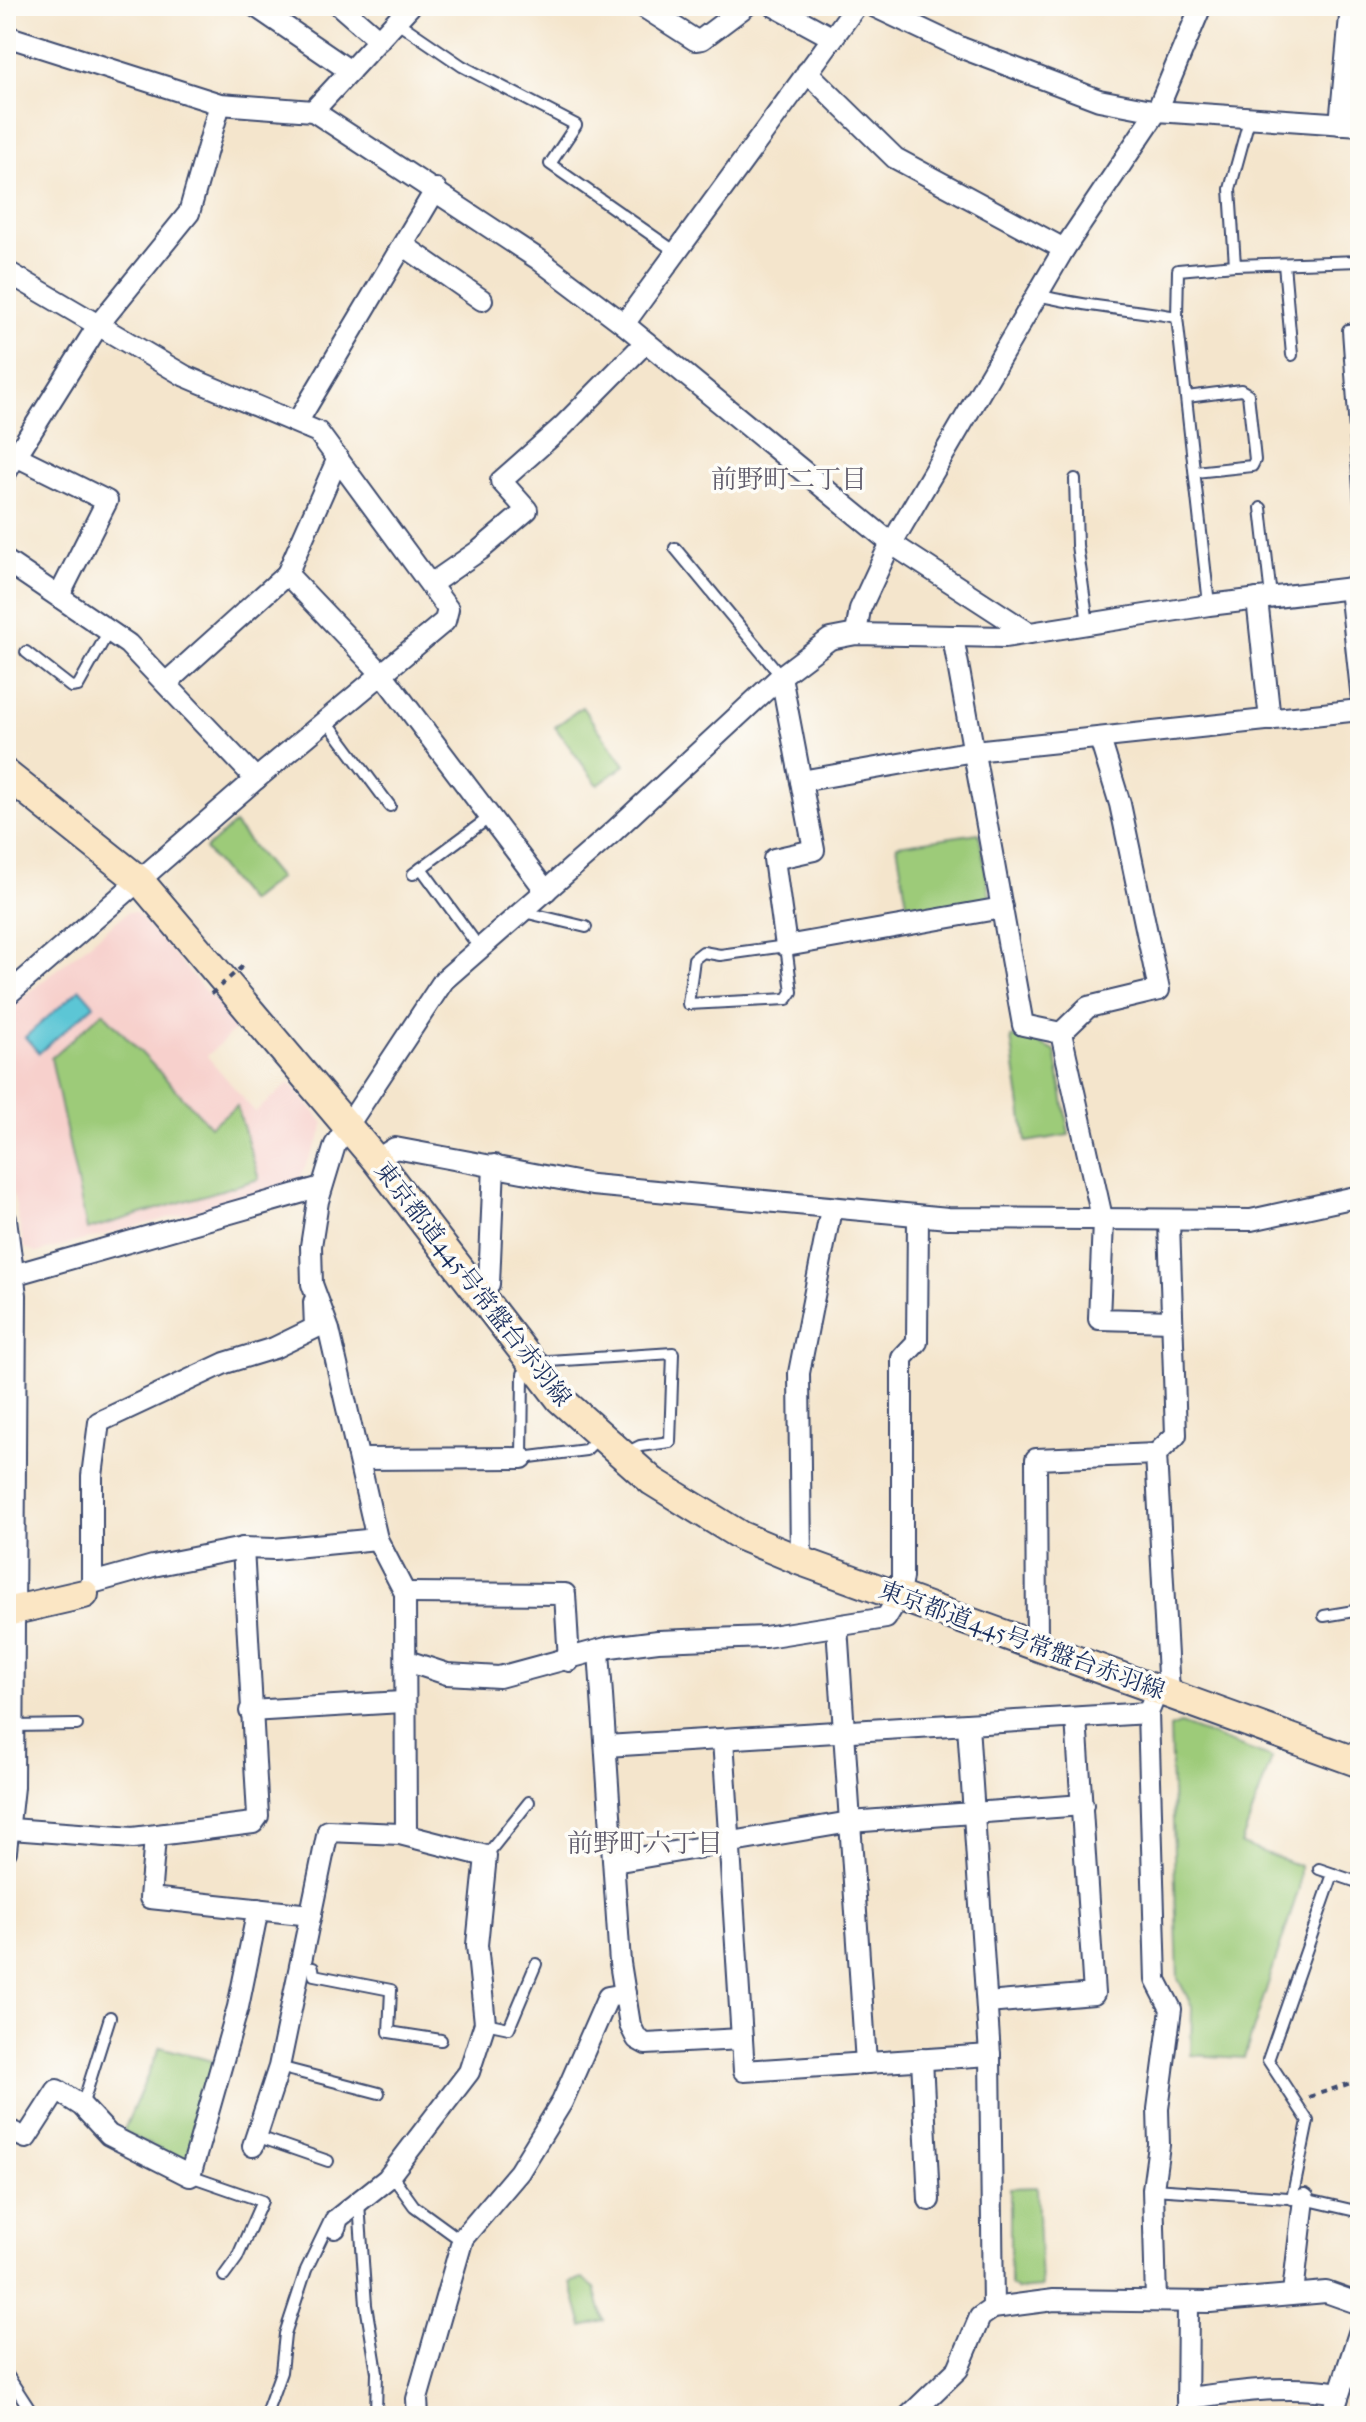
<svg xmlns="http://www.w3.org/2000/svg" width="1366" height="2422" viewBox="0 0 1366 2422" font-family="'IM FELL French Canon','Noto Serif JP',serif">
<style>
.built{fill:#f7d0cc}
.green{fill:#9dcb79;stroke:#5c7d6c;stroke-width:2}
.water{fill:#5bc6d5;stroke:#3b7a9a;stroke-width:2}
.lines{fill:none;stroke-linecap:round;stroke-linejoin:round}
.lane-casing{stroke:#3c4a6e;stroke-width:14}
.street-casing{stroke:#3c4a6e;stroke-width:24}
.secondary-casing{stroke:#3c4a6e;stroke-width:32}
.path{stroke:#3c4a6e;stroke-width:4;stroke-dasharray:6 6;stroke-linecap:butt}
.lane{stroke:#fff;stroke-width:10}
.street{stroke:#fff;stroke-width:20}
.secondary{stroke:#fbe6c4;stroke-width:28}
.path-bridge{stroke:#3c4a6e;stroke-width:4;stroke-dasharray:6 6;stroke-linecap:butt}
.labels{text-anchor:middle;stroke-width:7;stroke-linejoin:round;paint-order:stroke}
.street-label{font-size:24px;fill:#1b2f5e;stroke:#fdfcf7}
.neighbourhood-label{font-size:26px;fill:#605c6c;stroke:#fdfcf7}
</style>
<rect width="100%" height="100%" fill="#fdfcf7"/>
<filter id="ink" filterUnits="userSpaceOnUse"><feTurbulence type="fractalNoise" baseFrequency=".0125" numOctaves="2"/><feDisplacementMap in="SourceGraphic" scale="16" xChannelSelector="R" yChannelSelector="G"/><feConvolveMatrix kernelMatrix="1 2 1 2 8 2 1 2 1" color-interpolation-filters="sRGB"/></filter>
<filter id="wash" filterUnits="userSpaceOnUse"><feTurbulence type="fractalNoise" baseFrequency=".006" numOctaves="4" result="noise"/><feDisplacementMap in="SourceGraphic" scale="32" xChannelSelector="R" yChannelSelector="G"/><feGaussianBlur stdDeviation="1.8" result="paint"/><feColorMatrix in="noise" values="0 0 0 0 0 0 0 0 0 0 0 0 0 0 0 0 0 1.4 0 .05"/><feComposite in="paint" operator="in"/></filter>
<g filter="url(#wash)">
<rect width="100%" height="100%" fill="#f4e5cc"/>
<!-- built -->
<polygon class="built" points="128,912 136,912 215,1002 220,998 241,1024 207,1056 255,1112 289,1083 324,1123 320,1138 296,1184 36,1253 24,1247 6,1159 6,1011"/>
<!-- green -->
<g class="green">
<polygon points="582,707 625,765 598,785 555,727"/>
<polygon points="234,824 279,878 249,902 205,849"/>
<polygon points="979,833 990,897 987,903 909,915 897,845"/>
<polygon points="103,1012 210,1126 237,1106 259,1179 87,1230 51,1058"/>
<polygon points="1021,1036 1055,1051 1069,1135 1026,1142 1011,1038"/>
<polygon points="1180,1724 1272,1758 1241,1844 1300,1866 1299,1888 1244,2058 1191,2055 1192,2006 1178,1979 1170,1728"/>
<polygon points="160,2047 216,2062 185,2162 123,2132"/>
<polygon points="1037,2187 1041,2288 1017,2290 1010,2285 1010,2188"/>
<polygon points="583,2279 595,2288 604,2321 583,2327 571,2282"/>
</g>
<!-- water -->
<polygon class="water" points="80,989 94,1005 39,1053 25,1037"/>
</g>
<g filter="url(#ink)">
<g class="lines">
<!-- lane casing -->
<g class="lane-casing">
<g id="lane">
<polyline points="396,21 462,66 576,125 550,164 676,252"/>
<polyline points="1250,116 1230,189 1235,265 1360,261"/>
<polyline points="1284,264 1292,355"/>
<path d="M1038,295c45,12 92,14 139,22"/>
<polyline points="1360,328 1348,330 1360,503"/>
<polyline points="1187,397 1241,390 1248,394 1255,460 1252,466 1195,472"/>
<polyline points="1075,479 1077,545 1088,624"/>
<polyline points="1261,508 1271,597"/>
<polyline points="675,548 781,676"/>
<polyline points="1345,589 1358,710"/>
<polyline points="1209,604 1177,317 1178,270 1235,265"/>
<polyline points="26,652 71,687 78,686 110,629"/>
<polyline points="326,720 390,806"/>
<polyline points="421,868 481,950"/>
<polyline points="413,874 490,817"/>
<polyline points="524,912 586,927"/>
<polygon points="786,946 792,992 787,999 688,1004 694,959 703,952 720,955"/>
<polyline points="599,1437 586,1450 522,1458 523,1374 549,1361 673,1353 670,1442 640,1446 624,1454"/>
<polyline points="1324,1616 1360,1610"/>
<polyline points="14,1726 77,1725"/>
<polyline points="486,1856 529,1802"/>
<polyline points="1319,1869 1360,1883"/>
<polyline points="300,1966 313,1968 314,1975 391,1990 389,2032 441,2040"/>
<polyline points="485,2023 509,2028 536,1964"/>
<polyline points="279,2067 379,2093"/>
<polyline points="82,2106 110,2017"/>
<polyline points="256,2136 328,2161"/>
<polyline points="391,2174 414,2206 462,2241"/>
<polyline points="190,2176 262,2201 237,2258 224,2276"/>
<polyline points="1153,2189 1304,2199 1360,2212"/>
<polyline points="1292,2199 1308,2121 1268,2060 1333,1874"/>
<polyline points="359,2203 366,2305 377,2372 376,2413 386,2416"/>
<polyline points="6,2373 34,2416"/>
<polyline points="265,2416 281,2372 285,2334 306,2270 332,2216"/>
</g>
</g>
<!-- street casing -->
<g class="street-casing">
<g id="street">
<polyline points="255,6 350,71"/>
<polyline points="340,6 379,40"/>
<polyline points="642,6 695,40 702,39 746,6"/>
<polyline points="774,6 833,38"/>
<polyline points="873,6 962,48 1099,100 1157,111 1360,125"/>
<polyline points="6,36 220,104 313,111 538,259 624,324 892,544 1029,633"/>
<polyline points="807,72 895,158 1064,249"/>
<polyline points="313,111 410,6"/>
<polyline points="1340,124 1351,6"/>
<polyline points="403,245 482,300"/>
<polyline points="6,271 185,376 318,432 448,609 445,621 256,779 6,996"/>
<polyline points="624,324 856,6"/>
<polyline points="298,421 436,189"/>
<polyline points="16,456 107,501 59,596"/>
<polyline points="338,458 287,574 383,675 546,891"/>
<polyline points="6,472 99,324 189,213 220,104"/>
<polyline points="6,561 128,644 256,779"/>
<polyline points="431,584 480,550 527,510 501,481 563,426 646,342"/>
<polyline points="1257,599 1270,720"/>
<polyline points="856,634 860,609 886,553 1064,249 1157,111 1201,6"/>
<polyline points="953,637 1023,1025 1061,1033"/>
<polyline points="781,676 814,850 774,859 786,946 1002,908"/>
<polyline points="166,683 287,574"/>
<polyline points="1100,739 1120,804 1159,990 1088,1007 1061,1033 1103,1222 1099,1319 1172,1321"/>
<polyline points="801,781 974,751 1360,710"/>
<polyline points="376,1160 395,1148 592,1185 948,1218 1251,1220 1360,1196"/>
<polyline points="6,1219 16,1295 13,1787 6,1851"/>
<polyline points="1169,1222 1176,1435 1156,1454 1169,1693"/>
<polyline points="6,1277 321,1187"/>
<polyline points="479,1293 489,1284 494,1165"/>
<polyline points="361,1459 522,1458"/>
<polyline points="801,1561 799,1373 831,1209"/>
<polyline points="92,1583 92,1476 99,1422 225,1363 274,1348 315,1328 314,1302"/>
<polyline points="87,1591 92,1583 153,1566 243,1548 274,1549 377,1539"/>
<polyline points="405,1593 565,1594 569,1661"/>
<polyline points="837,1626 866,2063"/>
<polyline points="1037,1645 1036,1459 1156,1454"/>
<polyline points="599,1651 620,1963 630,2025 637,2039 646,2044 742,2039"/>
<polyline points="407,1661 447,1674 499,1677 610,1647 658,1641 765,1637 886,1618 899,1596 902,1577 902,1358 917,1342 918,1216"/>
<polyline points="250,1711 402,1702"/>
<polyline points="968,1725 990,2055 993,2308"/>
<polyline points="723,1739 744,2071 990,2055"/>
<polyline points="606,1746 1148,1713"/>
<polyline points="11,1829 133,1838 253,1823 258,1816 243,1548"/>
<polyline points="406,1835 405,1593 377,1539 329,1330 312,1284 311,1246 318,1201 335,1145 444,980 614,831 781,676 830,639 856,634 1005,637 1209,605 1360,587"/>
<polyline points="155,1837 150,1898 311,1915"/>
<polyline points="614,1862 850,1822 1083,1805"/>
<polyline points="987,2003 1094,1994 1076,1718"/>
<polyline points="922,2059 929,2200"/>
<polyline points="6,2129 26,2138 57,2090 82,2106 109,2135 190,2176 238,2007 258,1909"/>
<polyline points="253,2146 279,2067 328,1831 400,1834 486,1856 477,1945 485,2023 469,2072 387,2179 338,2218 335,2228"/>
<polyline points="1293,2293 1304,2199"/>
<polyline points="1156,2301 1153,2189 1159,2145 1158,2109 1171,2009 1156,1980 1148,1713 1158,1689"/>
<path d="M1187,2398c52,-6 100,-14 152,-5"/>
<polyline points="418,2416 417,2399 463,2238 519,2172 562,2102 608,1997 625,1994"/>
<polyline points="909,2416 958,2369 980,2317 993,2308 1054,2300 1210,2302 1326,2292 1360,2304"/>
<polyline points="1187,2416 1188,2303"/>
<polyline points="1332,2416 1360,2330"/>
</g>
</g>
<!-- secondary casing -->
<g class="secondary-casing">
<g id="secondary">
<polyline points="6,774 140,881 376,1160 560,1399 652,1481 741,1536 801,1561 1360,1763"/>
<polyline points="6,1612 84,1594"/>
</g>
</g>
<!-- path -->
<polyline class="path" points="1309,2097 1360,2080"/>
<!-- lane -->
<use href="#lane" class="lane"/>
<!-- street -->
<use href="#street" class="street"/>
<!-- secondary -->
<use href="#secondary" class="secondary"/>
<!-- path-bridge -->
<polyline class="path-bridge" points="211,994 244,965"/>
</g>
</g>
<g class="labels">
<!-- street labels -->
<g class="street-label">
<text transform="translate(473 1284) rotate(52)" y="8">東京都道445号常盤台赤羽線</text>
<text transform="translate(1022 1640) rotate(20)" y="8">東京都道445号常盤台赤羽線</text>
</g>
<!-- neighbourhood labels -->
<g class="neighbourhood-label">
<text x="789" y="488">前野町二丁目</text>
<text x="645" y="1852">前野町六丁目</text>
</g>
</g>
<!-- margin -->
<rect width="1366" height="2422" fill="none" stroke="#fdfcf7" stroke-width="32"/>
</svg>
